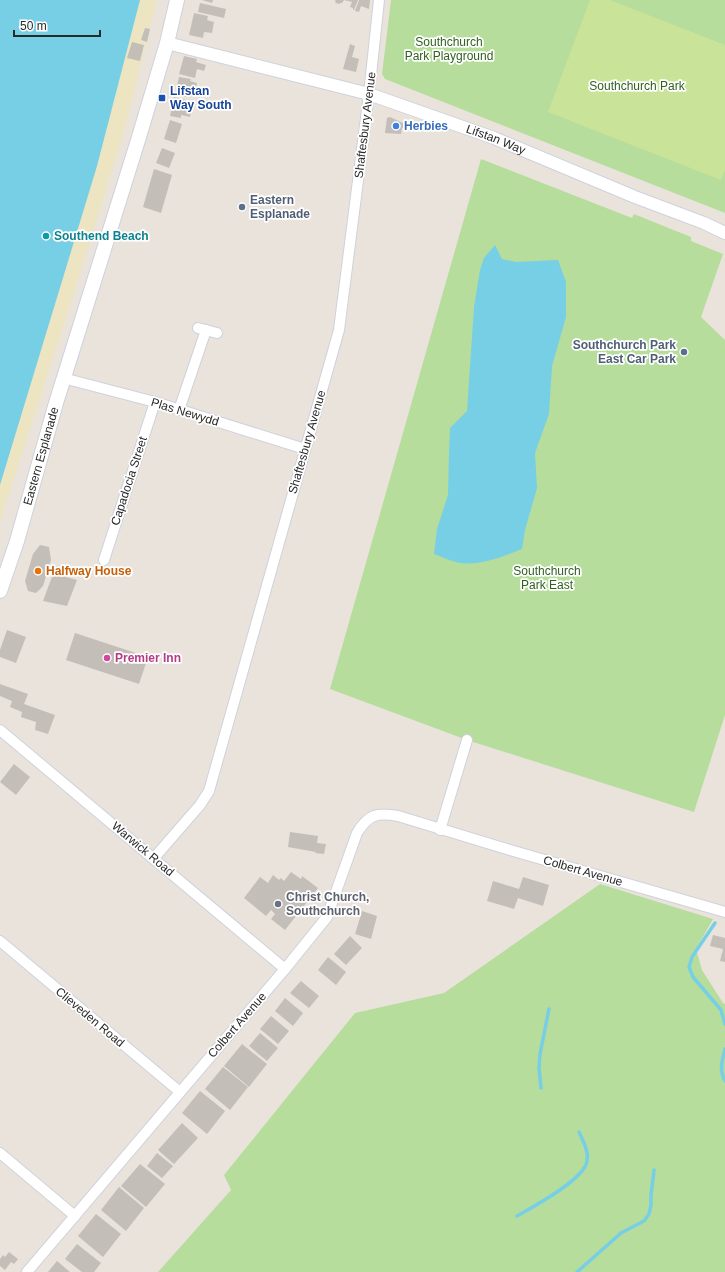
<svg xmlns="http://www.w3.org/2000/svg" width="725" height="1272" viewBox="0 0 725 1272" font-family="Arial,sans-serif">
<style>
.green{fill:#b6dd9c}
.sand{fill:#ede4c1}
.pitch{fill:#c9e498}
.water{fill:#76cfe5}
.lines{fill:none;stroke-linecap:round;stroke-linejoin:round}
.stream{stroke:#76cfe5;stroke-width:3.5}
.building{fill:#c3beb7}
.minor-casing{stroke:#ced2dd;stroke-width:12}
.tertiary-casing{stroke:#ced2dd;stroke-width:14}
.secondary-casing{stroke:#ced2dd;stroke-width:16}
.minor{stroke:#fff;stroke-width:10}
.tertiary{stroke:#fff;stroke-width:12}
.secondary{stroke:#fff;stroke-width:14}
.transit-dot{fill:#1a4fb4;stroke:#fff;stroke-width:1.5}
.shop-dot{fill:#3f7fe0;stroke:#fff;stroke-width:1.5}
.service-dot{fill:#5c6f8a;stroke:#fff;stroke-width:1.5}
.culture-dot{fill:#0f9aa8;stroke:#fff;stroke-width:1.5}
.food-dot{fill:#e8710a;stroke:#fff;stroke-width:1.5}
.hotel-dot{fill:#d1479c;stroke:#fff;stroke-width:1.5}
.worship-dot{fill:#6b7280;stroke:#fff;stroke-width:1.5}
.labels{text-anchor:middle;stroke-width:3.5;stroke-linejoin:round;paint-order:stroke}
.park-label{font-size:12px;fill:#30601f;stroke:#fff}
.transit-label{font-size:12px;font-weight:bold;fill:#164399;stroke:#fff;text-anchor:start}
.street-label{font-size:12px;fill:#292929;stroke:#fff}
.shop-label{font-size:12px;font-weight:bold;fill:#366cbe;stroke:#fff;text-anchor:start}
.service-label{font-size:12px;font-weight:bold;fill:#4e5e75;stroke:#fff;text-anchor:start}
.culture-label{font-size:12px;font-weight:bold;fill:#0d838f;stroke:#fff;text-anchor:start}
.food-label{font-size:12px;font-weight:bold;fill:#c56008;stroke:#fff;text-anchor:start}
.hotel-label{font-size:12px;font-weight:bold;fill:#b23c85;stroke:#fff;text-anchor:start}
.worship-label{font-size:12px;font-weight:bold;fill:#5b616d;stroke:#fff;text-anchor:start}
</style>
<rect width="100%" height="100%" fill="#eae3dc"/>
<!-- green -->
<g class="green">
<polygon points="391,0 725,0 725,213 385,79 382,74"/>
<polygon points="481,159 632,218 634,214 691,237 691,241 723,254 701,317 725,340 725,715 694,812 467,740 330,689"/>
<polygon points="600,884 713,919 696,949 702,970 723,1003 725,1004 725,1272 158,1272 231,1190 224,1175 355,1013 444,993"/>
</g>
<!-- sand -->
<polygon class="sand" points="0,0 157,0 123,135 60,337 0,522"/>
<!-- pitch -->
<polygon class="pitch" points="590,0 610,0 725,45 725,170 721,180 548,112"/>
<!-- water -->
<g class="water">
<polygon points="0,0 140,0 97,166 0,485"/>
<path d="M495,245l7,14 14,3 42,-2 8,22v35l-14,49 -3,48 -14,39 2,35 -12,42 -3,19c-17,7 -43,17 -61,14 -9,-1 -18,-6 -27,-9l3,-25 11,-34 1,-43 1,-24 17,-17 7,-104 6,-37 4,-12z"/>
</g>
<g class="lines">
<!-- stream -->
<g class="stream">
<polyline points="715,923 692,957 689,967 693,977 721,1010 725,1024"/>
<path d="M725,1049c-3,12 -6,21 0,32"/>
<polyline points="541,1088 539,1068 540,1054 549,1009"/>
<path d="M517,1216c16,-9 68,-37 70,-55 2,-10 -4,-20 -8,-29"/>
<polyline points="577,1272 621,1233 644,1221 649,1214 651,1205 651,1195 654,1170"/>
</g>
</g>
<!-- building -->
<g class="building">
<polygon points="202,0 213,0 212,3"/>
<polygon points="334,0 358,0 354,10 353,10 353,8 350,7 352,2 344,0 342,3 340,3 340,4 335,3 336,1"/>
<polygon points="359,0 370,0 369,9 361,6 359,12 355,11"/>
<polygon points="200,3 226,9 224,18 198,12"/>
<polygon points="194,13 208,16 207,20 214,22 212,33 204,32 203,38 189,35"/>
<polygon points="145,28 150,29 147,42 141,40"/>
<polygon points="132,42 144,45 140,61 127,58"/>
<polygon points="350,44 355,46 352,57 359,59 356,72 343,69"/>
<polygon points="184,56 197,59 196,62 206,65 204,71 197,69 195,78 179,74"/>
<polygon points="179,77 191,79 190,81 197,83 194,96 187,94 186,97 175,95"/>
<polygon points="174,97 186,100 185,105 192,107 190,117 181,115 181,118 170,116"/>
<polygon points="390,117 407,125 407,129 402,128 401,134 385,133 387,118"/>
<polygon points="170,120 182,124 176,143 164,139"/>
<polygon points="162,148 175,153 169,168 156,163"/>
<polygon points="154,169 172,175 161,213 143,207"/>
<polygon points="40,545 49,547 51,560 43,586 36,593 28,591 25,581 33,554"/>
<polygon points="56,566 69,568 66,577 77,580 67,606 43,601"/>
<polygon points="7,630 26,637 16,663 0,657 0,650"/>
<polygon points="75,633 148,657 139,684 66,660"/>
<polygon points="0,684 28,694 24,704 55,715 48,734 35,730 36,722 21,717 22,712 10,707 12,701 0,696"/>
<polygon points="14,764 30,777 16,795 0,782"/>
<polygon points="290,832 318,836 317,843 326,844 324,854 315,853 316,852 288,847"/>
<polygon points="291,872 301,879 302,876 318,888 285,930 271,919 275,914 271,910 266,916 244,898 260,877 268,883 273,875 279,880 281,878 284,881"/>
<polygon points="523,877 549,885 543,906 518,898 514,909 487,901 493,881 519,889"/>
<polygon points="362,911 377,916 371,939 355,934"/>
<polygon points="713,935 725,938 725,962 720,961 723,949 710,946"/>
<polygon points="350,936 362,948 346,965 334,954"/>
<polygon points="328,957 346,972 336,985 318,970"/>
<polygon points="301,981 319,996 309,1008 290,993"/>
<polygon points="285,998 303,1013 293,1026 275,1011"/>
<polygon points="271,1016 289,1031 278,1044 260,1029"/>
<polygon points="260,1033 278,1048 267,1061 249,1046"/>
<polygon points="242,1044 267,1064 249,1087 224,1066"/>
<polygon points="223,1067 248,1087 230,1110 205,1089"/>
<polygon points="200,1091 225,1111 207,1134 182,1113"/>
<polygon points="182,1123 198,1138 174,1164 158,1150"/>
<polygon points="157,1153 173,1166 162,1178 147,1166"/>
<polygon points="140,1164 165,1184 146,1207 121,1186"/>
<polygon points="119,1187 144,1208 126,1231 101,1210"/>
<polygon points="96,1214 121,1234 103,1257 78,1236"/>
<polygon points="77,1244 101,1263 94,1272 82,1272 65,1259"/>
<polygon points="9,1252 18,1259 14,1264 11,1262 5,1270 0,1266 0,1259 3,1255 5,1257"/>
<polygon points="57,1261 70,1272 48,1272"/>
</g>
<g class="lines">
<!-- minor casing -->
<g class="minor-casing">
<g id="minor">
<polyline points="198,328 217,333"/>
<polyline points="63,378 155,402 305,449"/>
<polyline points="179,410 206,330"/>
<polyline points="104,560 155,402"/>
<polyline points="0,730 285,969"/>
<polyline points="440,830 467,740"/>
<polyline points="154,858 200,805 209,791 339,330 369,94 379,0"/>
<polyline points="0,941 180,1092"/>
<polyline points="0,1153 75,1216"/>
<path d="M27,1272l258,-303 42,-52 30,-84c11,-18 19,-21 41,-17l112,34 215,62"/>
</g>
</g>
<!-- tertiary casing -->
<g class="tertiary-casing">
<g id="tertiary">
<path id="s1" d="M167,43l202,51 125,44 141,59 69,26 21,10"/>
</g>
</g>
<!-- secondary casing -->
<g class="secondary-casing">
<g id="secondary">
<path id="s2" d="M0,591l17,-50 39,-138 83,-266 28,-94 10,-43"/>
</g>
</g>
<!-- minor -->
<use href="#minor" class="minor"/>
<!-- tertiary -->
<use href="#tertiary" class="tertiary"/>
<!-- secondary -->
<use href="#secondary" class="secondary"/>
</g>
<!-- markers -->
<rect class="transit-dot" x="158" y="94" width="8" height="8" rx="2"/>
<circle class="shop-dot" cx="396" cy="126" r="4"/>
<g class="service-dot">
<circle cx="242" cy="207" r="4"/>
<circle cx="684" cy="352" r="4"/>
</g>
<circle class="culture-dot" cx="46" cy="236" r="4"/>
<circle class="food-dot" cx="38" cy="571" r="4"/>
<circle class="hotel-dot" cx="107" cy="658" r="4"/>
<circle class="worship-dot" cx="278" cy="904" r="4"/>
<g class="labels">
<!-- park labels -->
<g class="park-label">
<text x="449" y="46">Southchurch<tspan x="449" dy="14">Park Playground</tspan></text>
<text x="637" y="90">Southchurch Park</text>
<text x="547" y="575">Southchurch<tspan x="547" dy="14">Park East</tspan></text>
</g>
<!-- transit labels -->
<g class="transit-label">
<text x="170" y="95">Lifstan<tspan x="170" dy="14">Way South</tspan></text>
</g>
<!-- street labels -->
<g class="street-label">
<text transform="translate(365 125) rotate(-83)" y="4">Shaftesbury Avenue</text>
<text dy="4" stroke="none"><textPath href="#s1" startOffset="343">Lifstan Way</textPath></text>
<text transform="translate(185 412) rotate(17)" y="4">Plas Newydd</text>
<text transform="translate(307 442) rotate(-74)" y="4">Shaftesbury Avenue</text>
<text dy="4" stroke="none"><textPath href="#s2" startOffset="141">Eastern Esplanade</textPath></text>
<text transform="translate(129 481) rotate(-72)" y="4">Capadocia Street</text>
<text transform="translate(143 849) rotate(40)" y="4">Warwick Road</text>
<text transform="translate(583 871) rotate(16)" y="4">Colbert Avenue</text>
<text transform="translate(90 1017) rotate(40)" y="4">Clieveden Road</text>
<text transform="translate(237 1025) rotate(-49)" y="4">Colbert Avenue</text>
</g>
<!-- shop labels -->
<g class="shop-label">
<text x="404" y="130">Herbies</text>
</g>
<!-- service labels -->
<g class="service-label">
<text x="250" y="204">Eastern<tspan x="250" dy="14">Esplanade</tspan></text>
<text x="676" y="349" text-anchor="end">Southchurch Park<tspan x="676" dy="14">East Car Park</tspan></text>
</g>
<!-- culture labels -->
<g class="culture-label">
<text x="54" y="240">Southend Beach</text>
</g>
<!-- food labels -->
<g class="food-label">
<text x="46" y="575">Halfway House</text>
</g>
<!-- hotel labels -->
<g class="hotel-label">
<text x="115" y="662">Premier Inn</text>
</g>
<!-- worship labels -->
<g class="worship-label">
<text x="286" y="901">Christ Church,<tspan x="286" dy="14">Southchurch</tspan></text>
</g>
</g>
<!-- scale -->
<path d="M14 30v6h86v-6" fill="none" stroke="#292929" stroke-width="2"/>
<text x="20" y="30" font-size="12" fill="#292929" stroke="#ffffff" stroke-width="3" paint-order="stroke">50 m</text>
</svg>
